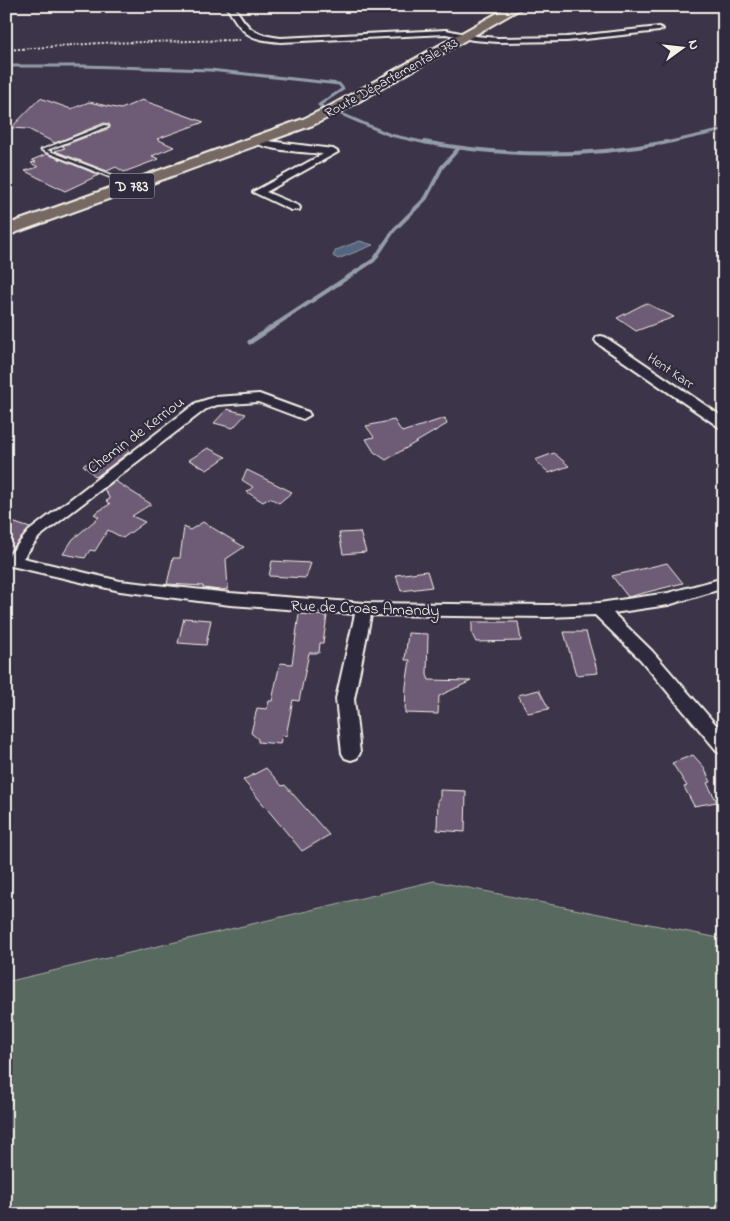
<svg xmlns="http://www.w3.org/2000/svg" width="730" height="1221" viewBox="0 0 730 1221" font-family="'Indie Flower',sans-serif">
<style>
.green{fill:#59695f;stroke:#a6ada4}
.water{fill:#54657f;stroke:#949da9}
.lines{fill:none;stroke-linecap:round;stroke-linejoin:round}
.stream-far2{stroke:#949da9;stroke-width:3}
.stream-far1{stroke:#949da9;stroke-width:4}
.stream{stroke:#949da9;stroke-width:5}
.building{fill:#6e5c76;stroke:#f4f1e8}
.service-casing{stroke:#f4f1e8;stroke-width:3}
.minor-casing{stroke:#f4f1e8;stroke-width:4}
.primary-casing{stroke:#f4f1e8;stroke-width:4}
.path{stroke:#f4f1e8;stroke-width:2;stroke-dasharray:2 2;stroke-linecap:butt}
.service{fill:#2f2a3d;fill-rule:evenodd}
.minor{fill:#2f2a3d;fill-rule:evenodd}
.primary{fill:#766964;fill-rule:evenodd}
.labels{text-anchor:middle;stroke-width:4.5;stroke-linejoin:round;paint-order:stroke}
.far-street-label{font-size:14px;fill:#f4f1e8;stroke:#2f2a3d}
.shield{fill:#2f2a3d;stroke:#b9b5b5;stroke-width:1}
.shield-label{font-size:15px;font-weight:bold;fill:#f4f1e8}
.street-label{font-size:16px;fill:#f4f1e8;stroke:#2f2a3d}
</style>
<rect width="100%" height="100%" fill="#3c3448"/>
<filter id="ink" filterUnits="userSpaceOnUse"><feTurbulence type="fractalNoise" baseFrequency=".02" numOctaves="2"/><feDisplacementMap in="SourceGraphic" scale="10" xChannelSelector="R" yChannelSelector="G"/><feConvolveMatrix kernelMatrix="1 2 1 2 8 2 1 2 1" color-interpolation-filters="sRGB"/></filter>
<g filter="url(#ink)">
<!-- green -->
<polygon class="green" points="434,881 724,939 724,1215 6,1215 6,982"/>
<!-- water -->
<polygon class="water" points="360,241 373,245 338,259 333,256 336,250"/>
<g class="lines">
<!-- stream-far2 -->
<g class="stream-far2">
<polyline points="6,66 83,66 210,70 339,84 343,89 319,105 325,108"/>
<polyline points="339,113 390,135 431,144"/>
<polyline points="661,144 724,130"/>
</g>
<!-- stream-far1 -->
<g class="stream-far1">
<path d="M424,142c82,15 162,16 243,0"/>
<polyline points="275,325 374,260 394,230 426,198 442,167 458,149"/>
</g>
<!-- stream -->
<polyline class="stream" points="250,342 277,324"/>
</g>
<!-- building -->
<g class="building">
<polygon points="40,98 71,109 89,102 121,109 142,100 204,122 157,139 174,147 152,156 159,159 124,172 116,167 107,171 55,151 65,148 62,146 110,128 109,124 104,123 55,143 28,129 11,128"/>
<polygon points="47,154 99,175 65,191 25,171 38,167 31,163 36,162 32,160"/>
<polygon points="646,303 674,317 636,331 617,318"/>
<polygon points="227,409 246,414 233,428 214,423"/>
<polygon points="445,418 447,424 386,460 374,452 366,439 374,437 366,426 394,420 402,432"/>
<polygon points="128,448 129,452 96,477 83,465"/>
<polygon points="208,448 226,457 207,470 189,460"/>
<polygon points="554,453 569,466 549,473 535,460"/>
<polygon points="247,470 292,492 279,503 270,498 263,502 247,492 253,487 242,480"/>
<polygon points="115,481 151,504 132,516 145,522 123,538 108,530 95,551 90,550 85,558 63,554 73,539 99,517 94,514 110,504 106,501 110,499 104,489"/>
<polygon points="6,520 30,528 8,553 6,552"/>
<polygon points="203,522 244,547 226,559 228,589 220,590 203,588 203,586 167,584 173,558 180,558 184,527 190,530"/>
<polygon points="360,532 366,552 343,554 339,533"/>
<polygon points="272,561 311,563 306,578 269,576"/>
<polygon points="667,563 683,583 628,597 612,576"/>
<polygon points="427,571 432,587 401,591 396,575"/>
<polygon points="299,614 327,616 323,643 320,643 319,653 309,653 299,701 293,700 286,736 282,735 280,744 258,742 258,739 251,733 257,708 267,709 269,701 272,701 280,663 292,664"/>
<polygon points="184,618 211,620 206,645 178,643"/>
<polygon points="472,622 518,622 521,641 476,642 472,634"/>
<polygon points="564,632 586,632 598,673 576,675"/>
<polygon points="408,633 428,634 427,675 429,680 471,681 439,696 438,714 405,713 406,686 410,660 405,660"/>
<polygon points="539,690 549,709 528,713 518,695"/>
<polygon points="693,755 703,766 711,782 707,783 717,802 694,806 684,787 687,786 672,763"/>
<polygon points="266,768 282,786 285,785 329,835 302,851 243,780"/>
<polygon points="440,790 466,791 465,832 437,830 438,799 440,799"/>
</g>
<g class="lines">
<!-- service casing -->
<g class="service-casing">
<polygon id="service" points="105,125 109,126 47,150 136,184 136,186 132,186 41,150"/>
</g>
<!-- minor casing -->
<g class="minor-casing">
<g id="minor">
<path d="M226,6h8c14,23 19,29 47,32l165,-8 29,6 23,2 69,-1 92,-10 4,2 -4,2 -92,10 -69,1 -25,-2 -27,-6 -165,8c-34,-3 -37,-7 -55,-36z"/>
<path d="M258,138l10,3 65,8 5,3 -72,40 33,14 1,2 -1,2h-8l-38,-18 70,-38c-17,-2 -58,-3 -70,-13z"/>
<polygon points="601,336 605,337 724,418 724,428 719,427 597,343 595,340 597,337"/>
<polygon points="259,394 308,412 310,415 303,419 258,402 217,405 206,409 39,537 23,558 120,581 230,593 364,603 549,605 599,603 668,593 724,578 724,588 668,605 613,613 652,651 724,734 724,754 718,752 640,659 595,615 549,617 371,615 354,699 360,753 357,758 351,760 345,758 342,753 336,699 355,614 230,605 120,591 7,565 6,554 9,555 29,531 196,403 215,397"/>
</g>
</g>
<!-- primary casing -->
<g class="primary-casing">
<polygon id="primary" points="510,6 525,6 342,111 313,125 6,236 6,225 303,119 332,105"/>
</g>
<!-- path -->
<polyline class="path" points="6,50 100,43 239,40"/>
<!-- service -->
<use href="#service" class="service"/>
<!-- minor -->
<use href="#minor" class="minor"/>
<!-- primary -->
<use href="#primary" class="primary"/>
</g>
</g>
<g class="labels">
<!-- far-street labels -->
<g class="far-street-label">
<text transform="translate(391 77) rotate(-29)" y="5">Route Départementale 783</text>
<text transform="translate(671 370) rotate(34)" y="5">Hent Karr</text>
</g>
<!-- shield labels -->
<rect class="shield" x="109.5" y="173.5" width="45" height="25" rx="4"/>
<g class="shield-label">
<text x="132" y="191">D 783</text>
</g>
<!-- street labels -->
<g class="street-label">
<text transform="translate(135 434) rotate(-37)" y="6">Chemin de Kerriou</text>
<text transform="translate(365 607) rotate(2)" y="6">Rue de Croas Amandy</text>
</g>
</g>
<!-- margin -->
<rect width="730" height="1221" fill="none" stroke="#2f2a3d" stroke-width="25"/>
<rect x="12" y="12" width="705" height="1196" fill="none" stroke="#f4f1e8" stroke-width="2" filter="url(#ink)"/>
<!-- north arrow -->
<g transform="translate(682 48) rotate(75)" stroke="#2f2a3d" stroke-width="4" paint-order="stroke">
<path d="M0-4L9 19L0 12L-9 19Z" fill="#f4f1e8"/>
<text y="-8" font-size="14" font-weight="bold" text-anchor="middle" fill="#f4f1e8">N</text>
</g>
</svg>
